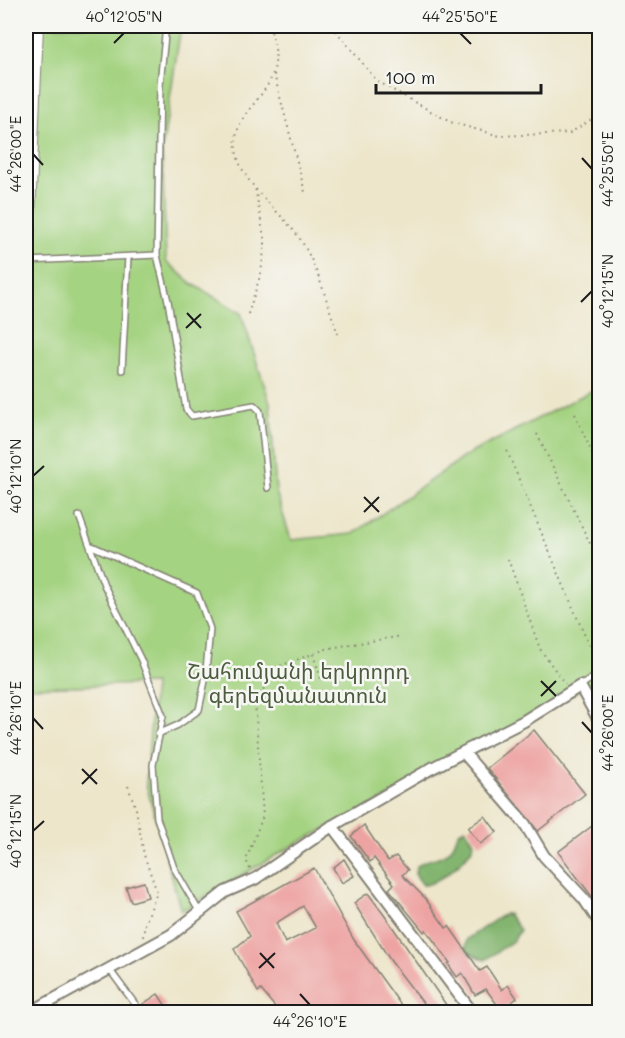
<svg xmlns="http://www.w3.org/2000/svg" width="625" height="1038" viewBox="0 0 625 1038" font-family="Mali,'Noto Sans Armenian',sans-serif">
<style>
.green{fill:#a4d381;stroke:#60784e;stroke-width:1.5}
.forest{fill:#83b56f;stroke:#506846;stroke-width:1.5}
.building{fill:#eda3a1;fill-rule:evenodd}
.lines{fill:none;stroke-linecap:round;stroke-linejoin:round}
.service-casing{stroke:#848174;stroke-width:8}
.minor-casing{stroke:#848174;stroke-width:14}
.tertiary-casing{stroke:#848174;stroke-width:16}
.path{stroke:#848174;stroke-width:2;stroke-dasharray:1.5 4.5;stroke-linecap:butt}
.service{stroke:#fff;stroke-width:5}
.minor{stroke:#fff;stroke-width:10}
.tertiary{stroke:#fff;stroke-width:14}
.ticks{fill:none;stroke:#1c1c1c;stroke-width:2}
.labels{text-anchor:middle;stroke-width:5;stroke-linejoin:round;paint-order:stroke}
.park-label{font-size:21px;fill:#4c5c3f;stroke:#f6f6f2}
.neatline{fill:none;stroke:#1c1c1c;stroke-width:2}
.ticks-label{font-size:15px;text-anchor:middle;fill:#1c1c1c}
</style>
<rect width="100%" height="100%" fill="#f6f6f2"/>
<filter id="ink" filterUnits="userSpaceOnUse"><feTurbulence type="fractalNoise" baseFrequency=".0167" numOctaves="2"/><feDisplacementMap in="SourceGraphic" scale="12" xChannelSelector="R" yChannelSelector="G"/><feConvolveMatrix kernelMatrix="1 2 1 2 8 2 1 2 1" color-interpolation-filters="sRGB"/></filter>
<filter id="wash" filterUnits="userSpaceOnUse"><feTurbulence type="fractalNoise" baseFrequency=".008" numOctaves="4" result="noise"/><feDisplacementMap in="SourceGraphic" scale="24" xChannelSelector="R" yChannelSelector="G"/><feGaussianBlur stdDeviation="1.35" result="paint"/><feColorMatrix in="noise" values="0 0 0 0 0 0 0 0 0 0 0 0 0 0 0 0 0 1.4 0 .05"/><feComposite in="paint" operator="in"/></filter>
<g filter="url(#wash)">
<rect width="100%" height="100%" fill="#ede6cb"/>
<!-- green -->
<polygon class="green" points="26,26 181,26 162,151 166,261 191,283 241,313 270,403 276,492 291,540 353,534 467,455 599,387 599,712 585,687 460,761 290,847 181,911 146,784 154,684 26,687"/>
<!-- forest -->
<g class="forest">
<path d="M465,828l9,14c-1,14 -38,44 -51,43l-8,-11 1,-7c9,-9 22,-7 32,-15 9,-7 5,-18 17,-24z"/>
<polygon points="504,914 508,914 520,930 514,940 485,960 470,954 465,947 467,939"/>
</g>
<g id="blocks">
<!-- building -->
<g class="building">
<polygon points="534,730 585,794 538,831 487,768"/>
<polygon points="485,816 497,832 480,844 468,828"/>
<polygon points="600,820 600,907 558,852"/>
<polygon points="364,825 388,861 396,856 408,870 402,875 425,898 446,928 449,926 480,971 487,967 502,990 508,985 517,998 501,1010 486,989 475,995 462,973 457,977 448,964 450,963 426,930 424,932 389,889 394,884 374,858 370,862 351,836"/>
<polygon points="344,859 354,876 342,883 333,868"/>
<path d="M314,868l40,72 52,72h-127l-18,-22 -3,2 -24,-43 16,-13 -14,-25zM303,906l13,22 -31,15 -9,-20z"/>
<polygon points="144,882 148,897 131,902 126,887"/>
<polygon points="368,893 387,919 451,1012 430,1012 390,960 354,903"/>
<polygon points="158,994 166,1006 157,1012 148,1012 143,1004"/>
</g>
</g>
</g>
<g filter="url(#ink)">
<use href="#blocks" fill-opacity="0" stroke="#848174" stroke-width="1.5"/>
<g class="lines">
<!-- service casing -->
<g class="service-casing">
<g id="service">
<polyline points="166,26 160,84 157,255 168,301 186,409 192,416 254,405 260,411 268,488"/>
<polyline points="27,261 157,255"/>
<polyline points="122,370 128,257"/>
<polyline points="79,516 104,585 141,660 163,716 153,765 157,818 174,868 199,911"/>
<polyline points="92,546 197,593 210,629 205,681 199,710 178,725 158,734"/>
<polyline points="580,686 600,673"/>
<polyline points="109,969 141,1012"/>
</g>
</g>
<!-- minor casing -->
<g class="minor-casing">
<g id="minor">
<polyline points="464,753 525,824 544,856 584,899 600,923"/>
<polyline points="332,826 472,1012"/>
<polyline points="31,1012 171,935 225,892 255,879 332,826 432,768 524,721 580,686 600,722"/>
</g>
</g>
<!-- tertiary casing -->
<g class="tertiary-casing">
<polyline id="tertiary" points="26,262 36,26"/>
</g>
<!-- path -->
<g class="path">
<path d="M269,26c27,69 -39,75 -33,124 6,39 52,64 70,99 14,26 22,57 32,85"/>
<polyline points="332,26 377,81 450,122 500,136 570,133 600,114"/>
<polyline points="274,74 305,192"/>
<polyline points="248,314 261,273 265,243 255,187"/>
<polyline points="575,414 600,472"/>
<polyline points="537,434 600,564"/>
<polyline points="507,451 598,667"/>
<polyline points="508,559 540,649 565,684"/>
<polyline points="313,654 322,682"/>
<polyline points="128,786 136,809 144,855 157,892 145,924 143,937"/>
<polyline points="250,869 246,860 263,816 255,703 277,667 329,648 402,636"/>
</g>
<!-- service -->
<use href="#service" class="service"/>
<!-- minor -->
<use href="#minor" class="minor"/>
<!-- tertiary -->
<use href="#tertiary" class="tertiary"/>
</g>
</g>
<!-- ticks -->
<path class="ticks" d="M460,33l11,11M114,43l10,-10M33,154l10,11M582,158l10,11M581,302l11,-11M187,313l14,15M186,328l15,-14M33,476l11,-10M364,497l15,15M364,512l15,-15M541,681l15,15M541,696l15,-15M33,718l10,11M582,722l10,11M82,769l15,15M82,784l15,-15M33,831l11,-10M260,953l14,15M259,968l16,-15M300,994l10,11"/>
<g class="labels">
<!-- park labels -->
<g class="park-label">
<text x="298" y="679">Շահումյանի երկրորդ<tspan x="298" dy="24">գերեզմանատուն</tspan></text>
</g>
</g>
<!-- margin -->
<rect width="625" height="1038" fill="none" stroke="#f6f6f2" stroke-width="66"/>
<!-- scale -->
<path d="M376 84v9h165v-9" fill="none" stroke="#1c1c1c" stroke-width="3"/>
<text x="385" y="84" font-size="18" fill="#1c1c1c" stroke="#f6f6f2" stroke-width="4.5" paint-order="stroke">100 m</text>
<rect x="33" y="33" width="559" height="972" class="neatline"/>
<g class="ticks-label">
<text x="124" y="22">40°12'05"N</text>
<text x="460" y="22">44°25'50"E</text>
<text transform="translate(16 154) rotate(-90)" y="5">44°26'00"E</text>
<text transform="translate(608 169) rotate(-90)" y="5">44°25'50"E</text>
<text transform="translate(608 291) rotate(-90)" y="5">40°12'15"N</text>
<text transform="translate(16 476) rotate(-90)" y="5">40°12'10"N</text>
<text transform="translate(16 718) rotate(-90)" y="5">44°26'10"E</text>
<text transform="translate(608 733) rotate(-90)" y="5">44°26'00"E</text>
<text transform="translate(16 831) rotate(-90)" y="5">40°12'15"N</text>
<text x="310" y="1027">44°26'10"E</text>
</g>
</svg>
